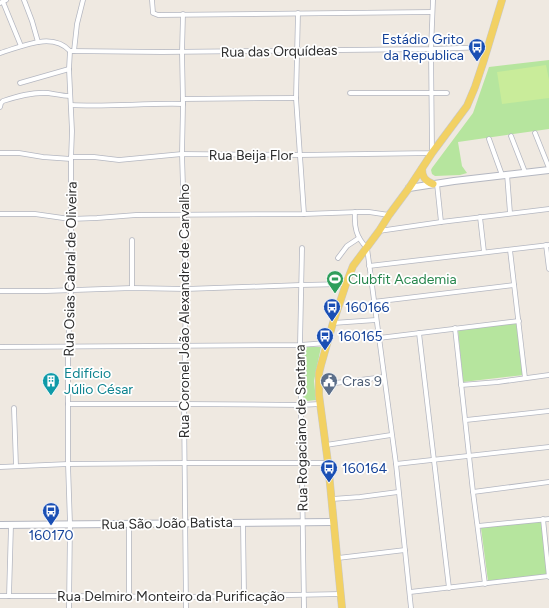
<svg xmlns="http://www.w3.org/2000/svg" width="549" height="608" viewBox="0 0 549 608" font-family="Figtree,sans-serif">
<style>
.green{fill:#b6e59e}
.pitch{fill:#c9ec9a}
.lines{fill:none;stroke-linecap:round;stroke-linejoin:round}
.street-casing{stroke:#b4b7c1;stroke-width:5.5}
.secondary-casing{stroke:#b4b7c1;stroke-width:8}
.primary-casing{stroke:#c9c9c9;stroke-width:8}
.street{stroke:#fff;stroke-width:4}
.secondary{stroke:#fff;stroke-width:6}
.primary{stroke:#f2d163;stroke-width:7}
.labels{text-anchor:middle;stroke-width:3.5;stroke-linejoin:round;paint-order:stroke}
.transit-label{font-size:14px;fill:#164399;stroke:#fff;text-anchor:start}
.street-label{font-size:14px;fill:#2e2e2e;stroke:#fff}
.leisure-label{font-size:14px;fill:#27864d;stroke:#fff;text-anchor:start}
.culture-label{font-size:14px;fill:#0d838f;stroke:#fff;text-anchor:start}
.service-label{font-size:14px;fill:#4e5e75;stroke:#fff;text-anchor:start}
</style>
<rect width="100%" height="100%" fill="#efe9e1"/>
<!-- green -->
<g class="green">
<polygon points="549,60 549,129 458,142 462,166 467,173 460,175 435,176 432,174 431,170 432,168 473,113 489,67"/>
<polygon points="518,322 524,375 463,382 458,330"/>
<polygon points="298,347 321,347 314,381 316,400 298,402"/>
<polygon points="542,520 549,574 488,581 481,528"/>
</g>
<!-- pitch -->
<polygon class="pitch" points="546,65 549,80 549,98 502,104 497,72"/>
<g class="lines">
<!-- street casing -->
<g class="street-casing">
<g id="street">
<polyline points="24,0 32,21 38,42"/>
<polyline points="152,0 153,13 158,15 432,12"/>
<polyline points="3,2 21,46"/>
<polyline points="0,3 6,0"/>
<polyline points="298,13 296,98 304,214"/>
<polyline points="183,14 182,52 183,104 182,154 186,289 184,404 186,608"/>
<polyline points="70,51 162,52 431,49 488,47"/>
<polyline points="74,51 77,24 83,0"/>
<path d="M0,53c21,-6 52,-22 70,-2"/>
<polyline points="20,83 69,69"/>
<polyline points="350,93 447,93"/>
<polyline points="183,99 296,98"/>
<path d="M71,105c37,2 75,-2 112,-1"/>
<path d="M0,107l1,-4 2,-2c15,-5 29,-9 45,-8 7,1 15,3 22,3"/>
<polyline points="535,133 549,168"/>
<polyline points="511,136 525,172"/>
<polyline points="489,139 502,175"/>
<polyline points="0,153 19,153 43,157 71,159"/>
<polyline points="71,157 94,157 119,160 182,154 300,155 432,153 431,49 433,0"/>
<polyline points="507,174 510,213"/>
<polyline points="437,184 441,222"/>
<path d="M355,212c-1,15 1,25 12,36l29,216 15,144"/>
<polyline points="0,214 35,214 70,219 97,218 136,215 304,214 359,212 369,212 389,215"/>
<polyline points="480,217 484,252"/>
<polyline points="379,231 441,222 549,209"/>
<polyline points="132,240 132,288"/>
<polyline points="546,245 549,269"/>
<polyline points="302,248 300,345 304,608"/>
<polyline points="510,250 525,378"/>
<polyline points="338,258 347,246 359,238"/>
<polyline points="369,266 549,245"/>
<polyline points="0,291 46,291 132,288 186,289 301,285 346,284"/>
<polyline points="373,302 514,285"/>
<polyline points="333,323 376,320"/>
<polyline points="455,328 473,492 485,584"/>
<polyline points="419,333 449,588"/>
<polyline points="379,338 519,321"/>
<polyline points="0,347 300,345 327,343"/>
<polyline points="319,385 384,377"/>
<polyline points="461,385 498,382 549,375"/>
<polyline points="68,404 184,404 301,405 320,404"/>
<polyline points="14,408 16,466"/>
<polyline points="466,420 549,411"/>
<polyline points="326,445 391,435"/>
<polyline points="396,464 549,447"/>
<polyline points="0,467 68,464 185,463 328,463"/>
<polyline points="473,492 549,482"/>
<polyline points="332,499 360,497 398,492"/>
<polyline points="543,519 549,577"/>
<polyline points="243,523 244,596"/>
<polyline points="129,524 129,597"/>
<polyline points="478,526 549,519"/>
<polyline points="338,558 405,550"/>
<polyline points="410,592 549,576"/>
<polyline points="0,596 69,596 186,597 341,594"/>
<polyline points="9,596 11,525"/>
<polyline points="69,608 70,524 68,464 68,347 71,290 71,159 72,131 69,69 70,51"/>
</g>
</g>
<!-- secondary casing -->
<g class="secondary-casing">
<g id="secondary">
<polyline points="409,188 454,181 549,170"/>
<polyline points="0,525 333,522"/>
</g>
</g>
<!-- primary casing -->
<g class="primary-casing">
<g id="primary">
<path d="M422,169c0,8 3,12 11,15"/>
<polyline points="342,608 328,463 319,395 319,373 321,365 333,323 346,284 353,266 379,231 389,215 409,188 432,153 467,106 475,87 483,63 502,0"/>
</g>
</g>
<!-- street -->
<use href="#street" class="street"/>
<!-- secondary -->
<use href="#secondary" class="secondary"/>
<!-- primary -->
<use href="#primary" class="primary"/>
</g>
<!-- icons -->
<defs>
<g id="bus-pin" transform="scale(0.9)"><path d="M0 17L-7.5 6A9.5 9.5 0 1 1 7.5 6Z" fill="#1a4fb4" stroke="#fff"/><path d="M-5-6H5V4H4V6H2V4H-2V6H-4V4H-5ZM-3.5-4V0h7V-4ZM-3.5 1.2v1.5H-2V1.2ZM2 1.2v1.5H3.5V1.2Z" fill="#fff"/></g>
<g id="stadium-pin" transform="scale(0.9)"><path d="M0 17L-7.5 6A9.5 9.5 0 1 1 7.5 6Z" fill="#2e9e5b" stroke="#fff"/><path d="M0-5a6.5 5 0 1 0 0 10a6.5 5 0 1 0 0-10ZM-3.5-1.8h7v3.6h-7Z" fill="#fff"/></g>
<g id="building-pin" transform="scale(0.9)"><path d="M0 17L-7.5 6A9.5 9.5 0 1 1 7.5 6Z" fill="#0f9aa8" stroke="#fff"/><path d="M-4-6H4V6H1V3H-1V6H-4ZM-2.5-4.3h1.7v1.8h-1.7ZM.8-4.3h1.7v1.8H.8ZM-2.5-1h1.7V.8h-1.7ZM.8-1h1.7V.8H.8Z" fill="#fff"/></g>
<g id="civic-pin" transform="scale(0.9)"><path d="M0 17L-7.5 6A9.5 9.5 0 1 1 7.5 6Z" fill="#5c6f8a" stroke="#fff"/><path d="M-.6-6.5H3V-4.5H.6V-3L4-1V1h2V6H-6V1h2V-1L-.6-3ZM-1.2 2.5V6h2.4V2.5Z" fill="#fff"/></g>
</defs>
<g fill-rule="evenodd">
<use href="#bus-pin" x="477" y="47"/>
<use href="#stadium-pin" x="335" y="279"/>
<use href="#bus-pin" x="332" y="307"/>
<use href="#bus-pin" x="325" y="336"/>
<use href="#building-pin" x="51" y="381"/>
<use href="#civic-pin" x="329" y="381"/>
<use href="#bus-pin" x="329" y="468"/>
<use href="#bus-pin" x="51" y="511"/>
</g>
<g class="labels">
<!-- transit labels -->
<g class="transit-label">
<text x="464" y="44" text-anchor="end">Estádio Grito<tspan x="464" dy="16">da Republica</tspan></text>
<text x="345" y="312">160166</text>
<text x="338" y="341">160165</text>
<text x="342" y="473">160164</text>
<text x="51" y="540" text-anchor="middle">160170</text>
</g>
<!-- street labels -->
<g class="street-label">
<text transform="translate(279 51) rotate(-1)" y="5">Rua das Orquídeas</text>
<text x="251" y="160">Rua Beija Flor</text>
<text transform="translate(70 269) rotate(-89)" y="5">Rua Osias Cabral de Oliveira</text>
<text transform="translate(184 311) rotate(-90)" y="5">Rua Coronel João Alexandre de Carvalho</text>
<text transform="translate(301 428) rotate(-91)" y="5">Rua Rogaciano de Santana</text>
<text transform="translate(167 523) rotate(-1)" y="5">Rua São João Batista</text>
<text x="171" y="601">Rua Delmiro Monteiro da Purificação</text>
</g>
<!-- leisure labels -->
<g class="leisure-label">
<text x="348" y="284">Clubfit Academia</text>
</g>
<!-- culture labels -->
<g class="culture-label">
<text x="64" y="378">Edifício<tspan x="64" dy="16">Júlio César</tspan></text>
</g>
<!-- service labels -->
<g class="service-label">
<text x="342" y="386">Cras 9</text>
</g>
</g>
</svg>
